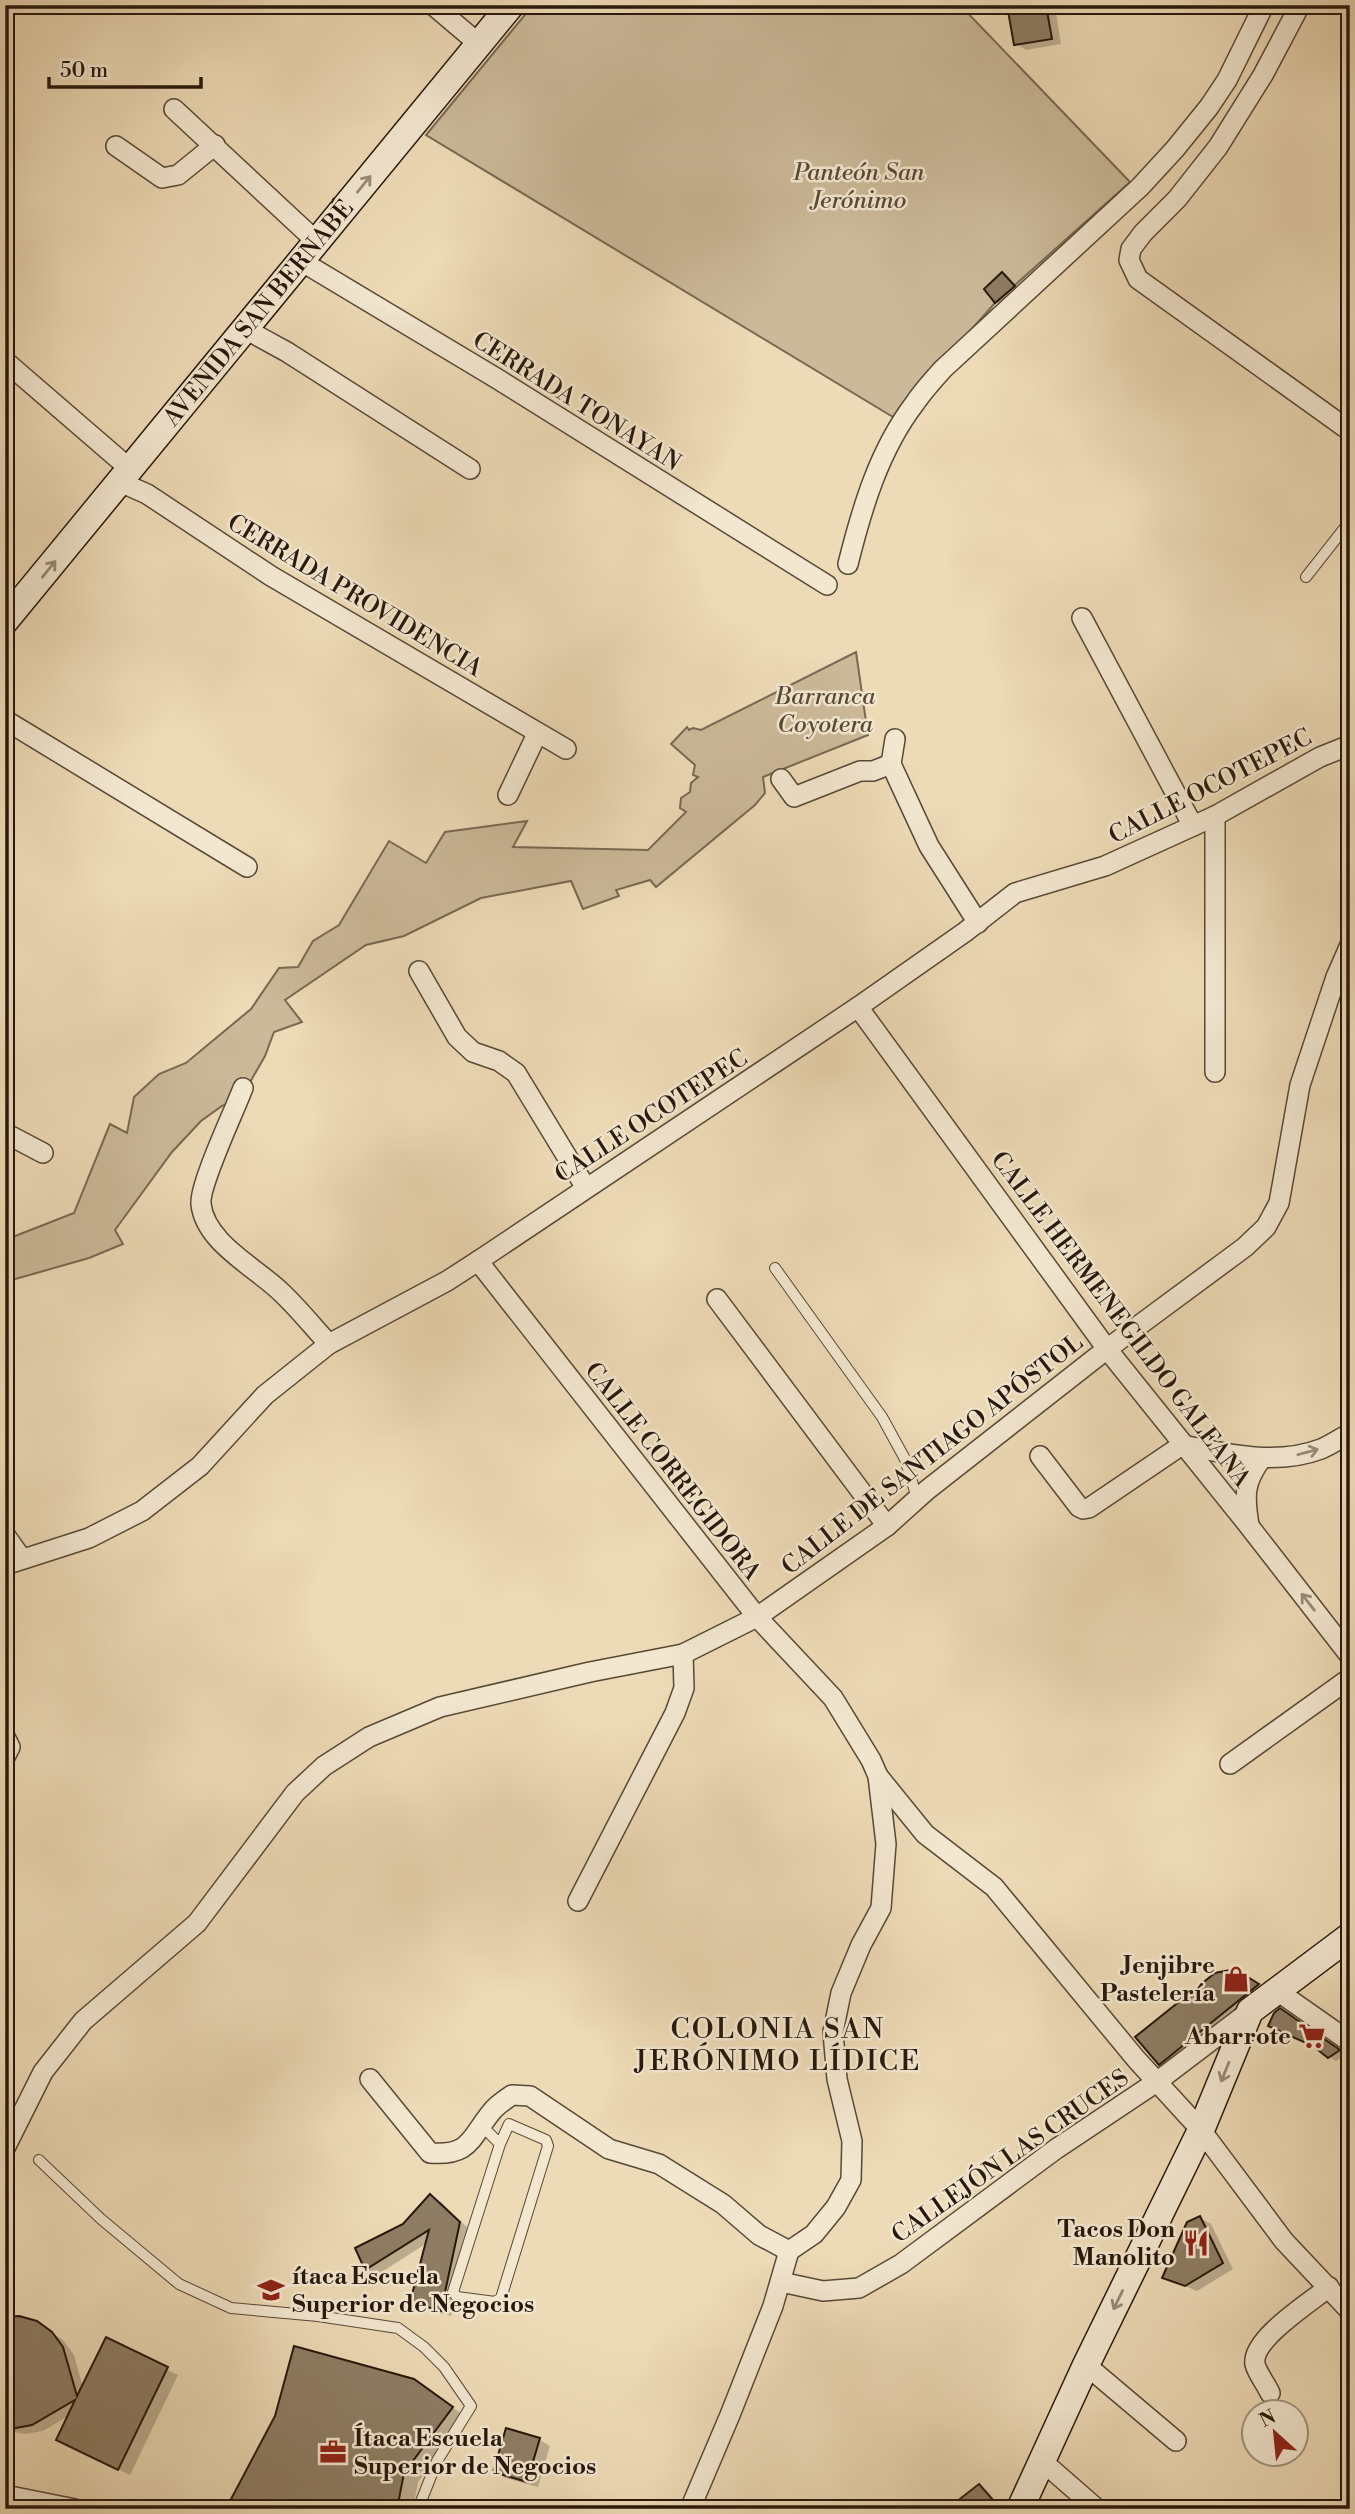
<svg xmlns="http://www.w3.org/2000/svg" width="1355" height="2514" viewBox="0 0 1355 2514" font-family="'Libre Bodoni',serif">
<style>
.green{fill:#cbb999;stroke:#796852;stroke-width:2}
.shadow{fill:#0003}
.building{fill:#8e7d64;stroke:#27180c;stroke-width:2}
.lines{fill:none;stroke-linecap:round;stroke-linejoin:round}
.lane-casing{stroke:#584836;stroke-width:12}
.street-casing{stroke:#584836;stroke-width:22}
.secondary-casing{stroke:#27180c;stroke-width:29}
.lane{stroke:#f3e7d0;stroke-width:10}
.street{stroke:#f3e7d0;stroke-width:19}
.secondary{stroke:#f3e7d0;stroke-width:26}
.oneway{stroke:#978a78}
.labels{text-anchor:middle;stroke-width:5;stroke-linejoin:round;paint-order:stroke}
.park-label{font-size:24px;font-style:italic;fill:#584836;stroke:#f3e7d0}
.street-label{font-size:24px;fill:#27180c;stroke:#f3e7d0}
.poi-label{font-size:24px;font-weight:bold;fill:#27180c;stroke:#f3e7d0;text-anchor:end}
.quarter-label{font-size:28px;letter-spacing:2px;fill:#27180c;stroke:#f3e7d0}
</style>
<rect width="100%" height="100%" fill="#eddab6"/>
<filter id="stains"><feTurbulence type="fractalNoise" baseFrequency=".00286" numOctaves="4"/><feColorMatrix values="0 0 0 0 .2 0 0 0 0 .09 0 0 0 0 .02 0 0 0 .5 -.17"/></filter>
<radialGradient id="worn" r=".72"><stop offset=".6" stop-color="#630" stop-opacity="0"/><stop offset="1" stop-color="#630" stop-opacity=".3"/></radialGradient>
<!-- green -->
<g class="green">
<polygon points="533,5 960,5 1130,182 995,303 893,417 426,135"/>
<polygon points="856,652 868,735 763,777 765,793 755,805 656,887 650,880 616,890 619,896 583,909 571,881 481,898 404,936 366,945 285,1000 302,1022 274,1032 265,1056 241,1098 222,1106 201,1121 172,1152 115,1230 123,1244 89,1258 5,1282 5,1240 74,1213 110,1124 127,1133 134,1097 159,1074 186,1063 251,1009 279,968 298,967 313,941 339,925 389,841 426,863 445,832 527,821 513,847 648,850 686,812 680,808 681,798 690,792 691,783 698,777 693,775 695,765 671,744 687,727 689,730 693,728 701,730"/>
</g>
<!-- shadow -->
<g class="shadow">
<polygon points="1009,5 1096,5 1096,6 1056,13 1061,44 1026,50 1016,44"/>
<polygon points="1235,5 1254,5 1253,9"/>
<polygon points="1002,274 1021,290 1003,306 996,302"/>
<polygon points="1245,1977 1268,1991 1170,2070 1160,2064"/>
<polygon points="1287,2014 1345,2055 1336,2061 1329,2057"/>
<polygon points="430,2196 441,2202 470,2230 451,2316 423,2308 412,2302 427,2243 377,2275 366,2269"/>
<polygon points="1200,2218 1211,2224 1233,2269 1197,2291 1164,2277"/>
<polygon points="5,2318 48,2330 63,2340 74,2355 83,2388 107,2340 178,2375 130,2475 69,2445 70,2415 43,2431 25,2434 5,2431"/>
<polygon points="414,2380 466,2417 418,2482 413,2509 251,2509"/>
<polygon points="507,2430 540,2440 550,2446 538,2487 505,2478 495,2471"/>
<polygon points="979,2486 986,2490 1002,2509 963,2509"/>
</g>
<!-- building -->
<g class="building">
<polygon points="1007,5 1046,5 1052,39 1014,45"/>
<polygon points="1002,272 1015,286 995,303 984,289"/>
<polygon points="1235,1969 1259,1984 1159,2065 1135,2037 1215,1973"/>
<polygon points="1280,2008 1340,2050 1328,2058 1313,2046 1268,2026 1274,2013"/>
<polygon points="430,2194 460,2222 441,2311 410,2302 429,2230 365,2270 355,2248 403,2224"/>
<polygon points="1200,2216 1223,2263 1185,2286 1162,2278 1187,2222"/>
<polygon points="19,2316 37,2321 52,2332 63,2347 77,2396 106,2337 168,2367 118,2470 56,2440 75,2400 32,2425 5,2430 5,2317"/>
<polygon points="294,2346 414,2379 453,2407 404,2473 397,2509 250,2509 231,2499 275,2416"/>
<polygon points="506,2428 540,2438 527,2482 493,2472"/>
<polygon points="979,2484 1001,2509 947,2509"/>
</g>
<g class="lines">
<!-- lane casing -->
<g class="lane-casing">
<g id="lane">
<polyline points="1306,577 1350,521"/>
<polyline points="775,1268 882,1417 905,1459 917,1498"/>
<polyline points="482,2126 500,2144 453,2292 457,2297 495,2302 501,2298 548,2146 546,2140 509,2124 500,2144"/>
<polyline points="39,2160 101,2219 179,2284 231,2308 318,2316 398,2328 424,2347 444,2367 471,2406 437,2461 418,2509"/>
</g>
</g>
<!-- street casing -->
<g class="street-casing">
<g id="street">
<polyline points="433,5 479,44"/>
<polyline points="1300,5 1263,75 1218,147 1177,199 1143,233 1131,249 1129,260 1138,279 1350,431"/>
<polyline points="174,109 317,242"/>
<polyline points="116,146 162,178 178,175 215,145"/>
<polyline points="301,261 496,378 827,585"/>
<polyline points="245,329 287,352 470,469"/>
<polyline points="5,361 130,469"/>
<polyline points="120,482 147,494 271,576 566,749"/>
<path d="M848,564c14,-56 31,-114 67,-161 8,-12 18,-23 28,-34l197,-182 35,-38 34,-42 18,-27 37,-75"/>
<polyline points="1082,618 1193,826"/>
<polyline points="5,720 247,867"/>
<polyline points="895,739 891,764 929,846 978,923"/>
<polyline points="781,779 794,797 860,771 873,771 891,764"/>
<polyline points="508,795 537,734"/>
<polyline points="1215,816 1215,1072"/>
<polyline points="419,971 457,1037 473,1052 499,1061 516,1073 586,1188"/>
<polyline points="858,1007 1107,1349 1249,1526 1350,1656"/>
<path d="M243,1088c-9,24 -44,97 -42,116 4,39 56,64 81,89 17,16 31,34 47,51"/>
<polyline points="5,1133 43,1153"/>
<polyline points="478,1261 757,1617 833,1698 871,1760 878,1776 925,1834 994,1887 1136,2059 1201,2130 1284,2241 1350,2311"/>
<polyline points="717,1299 887,1526"/>
<path d="M1182,1445c46,9 94,21 139,4 10,-4 20,-11 29,-16"/>
<polyline points="1040,1456 1079,1507 1083,1509 1089,1508 1182,1445"/>
<path d="M1249,1525c-5,-30 -5,-43 13,-67"/>
<polyline points="5,1535 22,1559"/>
<polyline points="5,1565 89,1538 142,1511 200,1466 265,1395 329,1344 447,1281 478,1261 858,1007 965,932 1015,893 1105,866 1215,816 1320,757 1350,745"/>
<polyline points="5,1737 10,1747 5,1757"/>
<polyline points="1230,1764 1350,1678"/>
<polyline points="578,1901 675,1713 684,1688 683,1654"/>
<polyline points="1276,1990 1350,2042"/>
<path d="M370,2079l60,74c43,3 40,-17 64,-44 5,-5 12,-10 18,-14l18,1 79,53 50,15 64,40 36,31 30,16"/>
<polyline points="5,2148 43,2072 83,2021 197,1923 295,1793 324,1766 369,1737 440,1707 590,1672 683,1654 757,1617 887,1526 927,1490 1107,1349 1245,1247 1266,1227 1279,1203 1300,1085 1336,977 1350,945"/>
<polyline points="789,2251 814,2234 836,2207 851,2180 852,2141 837,2079 833,2032 841,1993 861,1945 881,1908 886,1844 878,1776"/>
<polyline points="781,2282 823,2291 859,2288 901,2264 1056,2149 1158,2081 1250,2011"/>
<polyline points="1086,2365 1176,2441"/>
<path d="M1270,2393c-4,-9 -13,-20 -15,-29 -4,-25 56,-62 74,-77"/>
<polyline points="1042,2461 1097,2509"/>
<polyline points="5,2495 75,2509"/>
<polyline points="690,2509 730,2415 773,2306 789,2251"/>
</g>
</g>
<!-- secondary casing -->
<g class="secondary-casing">
<g id="secondary">
<path id="s1" d="M5,621l506,-616"/>
<polyline points="1020,2509 1086,2365 1201,2130 1250,2011 1350,1936"/>
</g>
</g>
<!-- lane -->
<use href="#lane" class="lane"/>
<!-- street -->
<use href="#street" class="street"/>
<!-- secondary -->
<use href="#secondary" class="secondary"/>
</g>
<!-- one-way arrows -->
<defs><path id="oneway-shaft" d="M-6 0H5M1.5-3L5.5 0L1.5 3" fill="none" stroke-width="1.6" stroke-linecap="round" stroke-linejoin="round" transform="scale(1.75)"/></defs>
<g class="oneway">
<use href="#oneway-shaft" transform="translate(364 184) rotate(-51)"/>
<use href="#oneway-shaft" transform="translate(49 569) rotate(-51)"/>
<use href="#oneway-shaft" transform="translate(1308 1452) rotate(-15)"/>
<use href="#oneway-shaft" transform="translate(1308 1602) rotate(-128)"/>
<use href="#oneway-shaft" transform="translate(1225 2072) rotate(112)"/>
<use href="#oneway-shaft" transform="translate(1118 2300) rotate(116)"/>
</g>
<!-- icons -->
<defs>
<g id="shop-bare" transform="scale(2.1)"><path d="M-5-2.5h2.3a2.7 3.5 0 0 1 5.4 0H5L5.5 6h-11ZM-1.5-2.5h3a1.5 2.3 0 0 0-3 0Z" fill="#8f2418" stroke="#f3e7d0" stroke-width="2.5" paint-order="stroke"/></g>
<g id="supermarket-bare" transform="scale(2.1)"><path d="M-6-5.5h2.5l.6 2H6L4.5 2H-2.5L-4.4-4H-6ZM-1.5 3.2a1.3 1.3 0 1 0 .1 0ZM3 3.2a1.3 1.3 0 1 0 .1 0Z" fill="#8f2418" stroke="#f3e7d0" stroke-width="2.5" paint-order="stroke"/></g>
<g id="restaurant-bare" transform="scale(2.1)"><path d="M-5-6h1v4h1v-4h1v4h1v-4h1v5L-1.5 .5V6h-2V.5L-5-1ZM5-6V6H3V1.5H1.5Q1.5-4 5-6Z" fill="#8f2418" stroke="#f3e7d0" stroke-width="2.5" paint-order="stroke"/></g>
<g id="school-bare" transform="scale(2.1)"><path d="M0-5L7-2L0 1L-7-2ZM-4 1L0 2.5L4 1V4Q0 6-4 4Z" fill="#8f2418" stroke="#f3e7d0" stroke-width="2.5" paint-order="stroke"/></g>
<g id="office-bare" transform="scale(2.1)"><path d="M-6-3h4V-5.5h4V-3h4V5H-6ZM-1-4.5V-3h2v-1.5ZM-6 0V1H6V0Z" fill="#8f2418" stroke="#f3e7d0" stroke-width="2.5" paint-order="stroke"/></g>
</defs>
<g fill-rule="evenodd">
<use href="#shop-bare" x="1236" y="1979"/>
<use href="#supermarket-bare" x="1312" y="2036"/>
<use href="#restaurant-bare" x="1196" y="2243"/>
<use href="#school-bare" x="271" y="2290"/>
<use href="#office-bare" x="333" y="2452"/>
</g>
<g class="labels">
<!-- park labels -->
<g class="park-label">
<text x="859" y="180">Panteón San<tspan x="859" dy="28">Jerónimo</tspan></text>
<text x="825" y="704">Barranca<tspan x="825" dy="28">Coyotera</tspan></text>
</g>
<!-- street labels -->
<g class="street-label">
<text dy="8" stroke="none"><textPath href="#s1" startOffset="399">AVENIDA SAN BERNABÉ</textPath></text>
<text transform="translate(577 401) rotate(32)" y="8">CERRADA TONAYAN</text>
<text transform="translate(355 595) rotate(31)" y="8">CERRADA PROVIDENCIA</text>
<text transform="translate(1210 786) rotate(-27)" y="8">CALLE OCOTEPEC</text>
<text transform="translate(651 1116) rotate(-33)" y="8">CALLE OCOTEPEC</text>
<text transform="translate(1121 1319) rotate(53)" y="8">CALLE HERMENEGILDO GALEANA</text>
<text transform="translate(932 1454) rotate(-38)" y="8">CALLE DE SANTIAGO APÓSTOL</text>
<text transform="translate(673 1471) rotate(52)" y="8">CALLE CORREGIDORA</text>
<text transform="translate(1010 2156) rotate(-35)" y="8">CALLEJÓN LAS CRUCES</text>
</g>
<!-- poi labels -->
<g class="poi-label">
<text x="1215" y="1973">Jenjibre<tspan x="1215" dy="28">Pastelería</tspan></text>
<text x="1291" y="2044">Abarrote</text>
<text x="1175" y="2237">Tacos Don<tspan x="1175" dy="28">Manolito</tspan></text>
<text x="292" y="2284" text-anchor="start">ítaca Escuela<tspan x="292" dy="28">Superior de Negocios</tspan></text>
<text x="354" y="2446" text-anchor="start">Ítaca Escuela<tspan x="354" dy="28">Superior de Negocios</tspan></text>
</g>
<!-- quarter labels -->
<g class="quarter-label">
<text x="778" y="2038">COLONIA SAN<tspan x="778" dy="32">JERÓNIMO LÍDICE</tspan></text>
</g>
</g>
<!-- margin -->
<rect width="1355" height="2514" fill="none" stroke="#eddab6" stroke-width="28"/>
<rect x="7" y="7" width="1341" height="2500" fill="none" stroke="#27180c" stroke-width="3.5"/>
<rect x="14" y="14" width="1327" height="2486" fill="none" stroke="#27180c" stroke-width="2"/>
<!-- north arrow -->
<g transform="translate(1275 2433) rotate(333)"><circle r="33" fill="#f3e7d0" stroke="#a19482" stroke-width="2"/>
<path d="M0-5L12 26L0 18L-12 26Z" fill="#8f2418"/>
<text y="-10" font-size="19" font-weight="bold" text-anchor="middle" fill="#27180c">N</text>
</g>
<!-- scale -->
<path d="M49 77v10h152v-10" fill="none" stroke="#27180c" stroke-width="3.5"/>
<text x="60" y="77" font-size="21" fill="#27180c" stroke="#f3e7d0" stroke-width="5" paint-order="stroke">50 m</text>
<rect width="100%" height="100%" filter="url(#stains)"/>
<rect width="100%" height="100%" fill="url(#worn)"/>
</svg>
